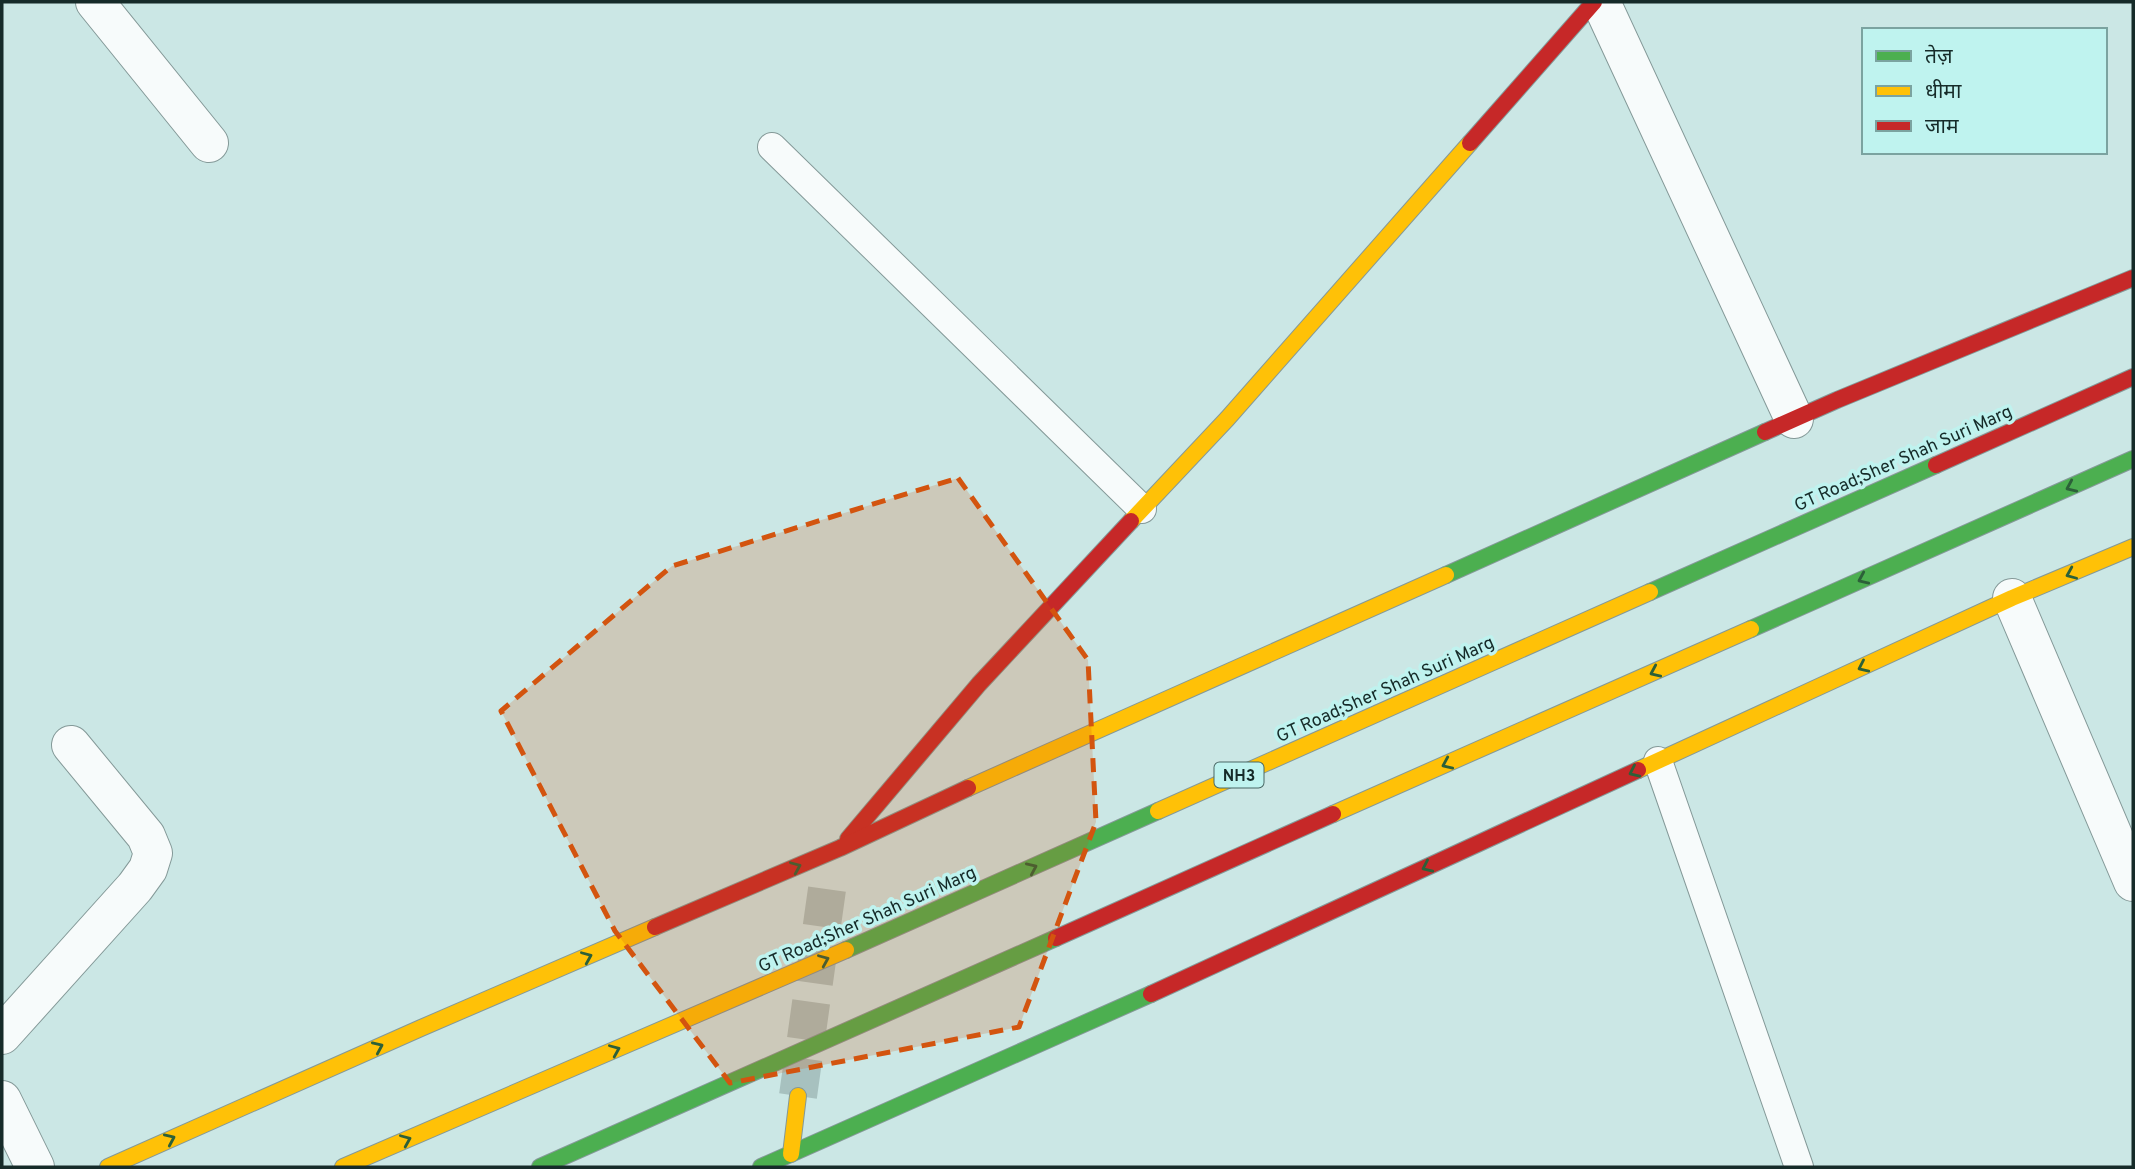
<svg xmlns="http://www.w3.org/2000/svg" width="2135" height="1169" viewBox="0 0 2135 1169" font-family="Overpass,'Noto Sans Devanagari',sans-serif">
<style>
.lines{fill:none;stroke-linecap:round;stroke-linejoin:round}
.secondary-tunnel{stroke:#a7c1bf;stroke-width:38;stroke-dasharray:38 19;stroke-linecap:butt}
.lane-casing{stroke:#849998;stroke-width:30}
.street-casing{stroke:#849998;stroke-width:40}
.fast-casing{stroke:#849998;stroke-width:18}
.slow-casing{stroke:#849998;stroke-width:18}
.jam-casing{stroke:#849998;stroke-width:18}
.lane{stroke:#f7fbfb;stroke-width:28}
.street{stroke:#f7fbfb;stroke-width:38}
.fast{stroke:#4caf50;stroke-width:16}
.slow{stroke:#ffc107;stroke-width:16}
.jam{stroke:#c62828;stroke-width:16}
.oneway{stroke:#2c6039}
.marked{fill:#d3540f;fill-opacity:0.2;stroke:#d3540f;stroke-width:5;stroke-dasharray:14 9;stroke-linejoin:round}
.labels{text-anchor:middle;stroke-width:7;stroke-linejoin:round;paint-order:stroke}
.shield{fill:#bff3ef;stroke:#496764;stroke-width:2}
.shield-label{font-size:16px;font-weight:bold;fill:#162b29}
.street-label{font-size:18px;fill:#162b29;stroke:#bff3ef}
</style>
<rect width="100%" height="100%" fill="#cbe7e5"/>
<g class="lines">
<!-- secondary-tunnel -->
<polyline class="secondary-tunnel" points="798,1096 828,882"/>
<!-- lane casing -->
<g class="lane-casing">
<g id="lane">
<polyline points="772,147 1142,509"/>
<polyline points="1658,761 1799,1167"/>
</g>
</g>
<!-- street casing -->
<g class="street-casing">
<g id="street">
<polyline points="95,2 209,143"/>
<polyline points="1601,2 1794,419"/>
<polyline points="2012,598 2133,882"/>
<polyline points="2,1035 135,887 148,869 153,853 146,836 71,745"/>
<polyline points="2,1100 35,1167"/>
</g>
</g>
<!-- fast casing -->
<g class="fast-casing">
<g id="fast">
<polyline points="1446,575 1765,432"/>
<polyline points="1650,592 1936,465"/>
<polyline points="1751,629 2133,459"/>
<polyline points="846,950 1158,811"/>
<polyline points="540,1167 1056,938"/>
<polyline points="761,1167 1151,994"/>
</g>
</g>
<!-- slow casing -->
<g class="slow-casing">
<g id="slow">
<polyline points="1131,521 1227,419 1470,143"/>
<polyline points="1638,770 2012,598 2133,547"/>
<polyline points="968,788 1446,575"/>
<polyline points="1158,811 1650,592"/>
<polyline points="1333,814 1751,629"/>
<polyline points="791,1154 798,1096"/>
<polyline points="108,1167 421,1028 655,927"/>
<polyline points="343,1167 846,950"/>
</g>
</g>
<!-- jam casing -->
<g class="jam-casing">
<g id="jam">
<polyline points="1470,143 1594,2"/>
<polyline points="1765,432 1837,400 2133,278"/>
<polyline points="1936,465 2133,377"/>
<polyline points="848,839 979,684 1131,521"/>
<polyline points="655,927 840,848 968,788"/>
<polyline points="1056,938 1333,814"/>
<polyline points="1151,994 1638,770"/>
</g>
</g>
<!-- lane -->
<use href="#lane" class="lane"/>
<!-- street -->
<use href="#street" class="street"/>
<!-- fast -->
<use href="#fast" class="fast"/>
<!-- slow -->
<use href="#slow" class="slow"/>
<!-- jam -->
<use href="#jam" class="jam"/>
</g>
<!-- one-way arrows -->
<defs><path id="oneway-chevron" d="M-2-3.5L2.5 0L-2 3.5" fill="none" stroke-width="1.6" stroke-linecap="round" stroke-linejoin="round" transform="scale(1.75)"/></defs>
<g class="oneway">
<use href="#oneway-chevron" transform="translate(2071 487) rotate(156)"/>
<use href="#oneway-chevron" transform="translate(2071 574) rotate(157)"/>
<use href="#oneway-chevron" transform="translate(1863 579) rotate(156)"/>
<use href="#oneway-chevron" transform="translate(1863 667) rotate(155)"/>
<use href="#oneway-chevron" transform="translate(1655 672) rotate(156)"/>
<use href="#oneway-chevron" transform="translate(1447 764) rotate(156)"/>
<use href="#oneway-chevron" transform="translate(1634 772) rotate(155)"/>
<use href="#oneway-chevron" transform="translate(796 867) rotate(-23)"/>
<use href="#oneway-chevron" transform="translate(1427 867) rotate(155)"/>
<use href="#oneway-chevron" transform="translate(1032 868) rotate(-24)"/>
<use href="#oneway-chevron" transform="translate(587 957) rotate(-23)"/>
<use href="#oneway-chevron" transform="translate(824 960) rotate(-23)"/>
<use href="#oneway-chevron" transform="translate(378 1047) rotate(-24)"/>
<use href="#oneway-chevron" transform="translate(615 1050) rotate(-23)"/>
<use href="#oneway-chevron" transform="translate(170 1139) rotate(-24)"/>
<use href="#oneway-chevron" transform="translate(406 1140) rotate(-23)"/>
</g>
<!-- marked area -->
<path class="marked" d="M958,478l130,182 8,162 -77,205 -289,56 -115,-152 -114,-220 171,-145z"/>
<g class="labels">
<!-- shield labels -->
<rect class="shield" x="1214.5" y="762.5" width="49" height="25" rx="5"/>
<g class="shield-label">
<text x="1239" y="781">NH3</text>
</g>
<!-- street labels -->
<g class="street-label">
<text transform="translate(1903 458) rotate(-24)" y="6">GT Road;Sher Shah Suri Marg</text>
<text transform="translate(1385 689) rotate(-24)" y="6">GT Road;Sher Shah Suri Marg</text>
<text transform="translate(867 919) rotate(-24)" y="6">GT Road;Sher Shah Suri Marg</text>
</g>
</g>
<!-- border -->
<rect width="2135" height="1169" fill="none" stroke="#162b29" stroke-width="7"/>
<!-- legend -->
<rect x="1862" y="28" width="245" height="126" fill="#bff3ef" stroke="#7ba3a0" stroke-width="2"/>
<rect x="1876" y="51" width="35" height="10" fill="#4caf50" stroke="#7ba3a0" stroke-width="2"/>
<text x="1925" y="63" font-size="21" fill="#162b29">तेज़</text>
<rect x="1876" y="86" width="35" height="10" fill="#ffc107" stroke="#7ba3a0" stroke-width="2"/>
<text x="1925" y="98" font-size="21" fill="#162b29">धीमा</text>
<rect x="1876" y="121" width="35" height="10" fill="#c62828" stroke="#7ba3a0" stroke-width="2"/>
<text x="1925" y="133" font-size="21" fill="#162b29">जाम</text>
</svg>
